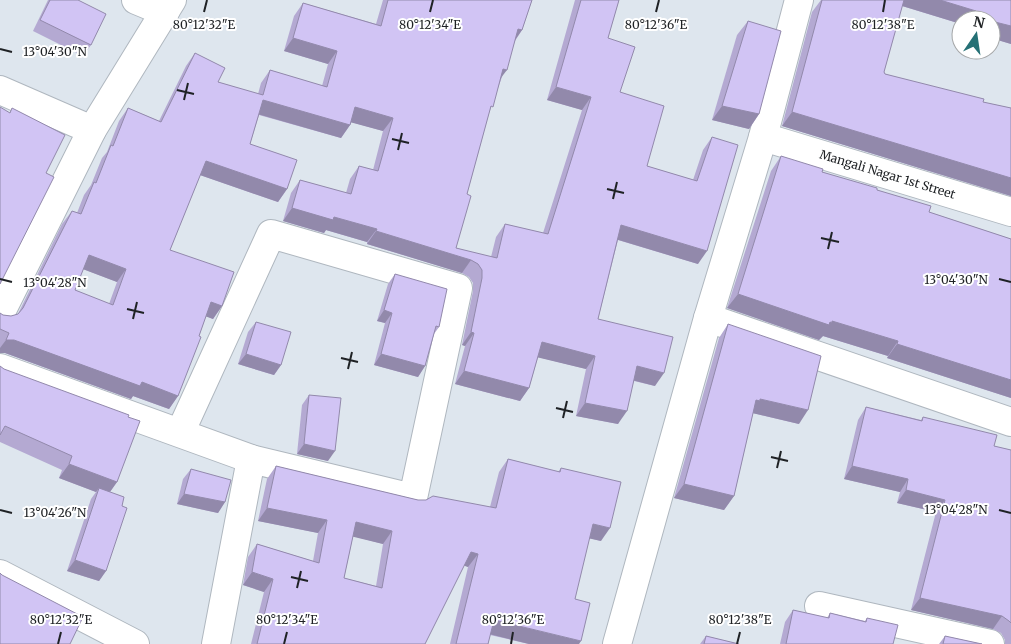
<svg xmlns="http://www.w3.org/2000/svg" width="1011" height="644" viewBox="0 0 1011 644" font-family="Merriweather,serif">
<style>
.lines{fill:none;stroke-linecap:round;stroke-linejoin:round}
.minor-casing{stroke:#afb7bf;stroke-width:30}
.minor{stroke:#fff;stroke-width:28}
.wall{fill:#b4a9d2;fill-rule:evenodd}
.shaded-wall{fill:#9289ab}
.building{fill:#d1c4f4;stroke:#9289ab;fill-rule:evenodd}
.ticks{fill:none;stroke:#1f2225;stroke-width:2}
.labels{text-anchor:middle;stroke-width:4;stroke-linejoin:round;paint-order:stroke}
.street-label{font-size:12px;fill:#1f2225;stroke:#fff}
.ticks-label{font-size:12px;text-anchor:middle;fill:#1f2225;stroke:#fff;stroke-width:4;stroke-linejoin:round;paint-order:stroke}
</style>
<rect width="100%" height="100%" fill="#dee6ee"/>
<g class="lines">
<!-- minor casing -->
<g class="minor-casing">
<g id="minor">
<polyline points="136,0 165,12"/>
<polyline points="0,90 92,130"/>
<path id="s1" d="M763,137l248,75"/>
<polyline points="0,314 92,130 172,0"/>
<polyline points="708,318 1011,422"/>
<polyline points="0,368 251,459 413,498 458,288 271,234 180,433"/>
<polyline points="0,574 135,644"/>
<polyline points="819,606 990,644"/>
<polyline points="216,644 251,459"/>
<polyline points="617,644 708,318 763,137 799,0"/>
</g>
</g>
<!-- minor -->
<use href="#minor" class="minor"/>
</g>
<!-- wall -->
<g class="wall">
<polygon points="48,0 78,0 91,45 83,56 33,31"/>
<path d="M383,0h149l-10,30 -7,11 -26,72 -22,81 -11,54 35,9 5,-20 9,-13 38,9 39,-123 -35,-10 28,-100h44l-11,38 12,54 27,74 46,14 10,-30 9,-13 -14,127 -80,-24 -20,79 57,67 -21,-5 -16,43 -42,-8 10,-47 -48,-12 -9,31 -9,13 -65,-17 10,-38 -3,-1 11,-54v-8l-4,-6 -7,-4 -95,-29v-2l-41,-12 -2,3 -41,-12 8,-28 9,-13 46,13 4,-14 9,-13 14,4 10,-39 -32,-9 -1,3 -9,13 -82,-23 -9,29 37,45 -9,13 -78,-27 -30,75 52,56 -9,13 -7,-3 -28,80 -9,13 -36,-13 -2,3 -126,-46h-5v-40l3,2 8,1 7,-2 44,-90 10,-13 5,2 7,-18 7,-10 11,-27 5,-6 12,-31 9,-13 31,13 27,-55 9,-13 23,29 40,12 3,-11 9,-13 52,16 6,-22 -44,-13 10,-35 9,-13 73,21zM83,269l34,13 -8,22 -34,-14z"/>
<polygon points="821,0 1011,0 1011,44 991,38 991,20 961,20 961,24 902,6 884,72 885,74 983,102 1011,108 1011,196 782,126 812,12"/>
<polygon points="748,21 759,114 749,129 712,120 737,35"/>
<polygon points="781,156 822,172 877,190 929,212 1011,239 1011,398 887,358 888,356 823,336 819,340 727,308 771,171"/>
<polygon points="395,274 439,327 434,334 425,366 418,377 374,365 385,323 377,321 388,284"/>
<polygon points="256,322 281,365 274,375 238,364 248,332"/>
<polygon points="728,324 799,424 753,413 734,496 724,510 674,498 719,338"/>
<polygon points="0,366 117,482 110,492 106,571 99,581 67,571 91,499 96,492 59,478 62,470 0,442"/>
<polygon points="309,395 328,461 297,454 302,405"/>
<polygon points="866,407 921,420 923,417 994,446 1011,450 1011,644 1005,644 1005,640 1001,633 993,629 911,610 936,512 897,503 900,492 844,479 858,420"/>
<path d="M508,459l50,13 3,-4 40,73 -12,-3 -60,106 -39,-9 -2,9h-38l18,-77 -4,-2 -39,79h-174l13,-52 -21,-7 5,-28 9,-13 56,17 5,-28 -60,-12 9,-42 9,-13 142,34 72,7 9,-35zM353,536l30,8 -7,42 -32,-8z"/>
<polygon points="191,469 225,502 218,513 177,504 183,479"/>
<polygon points="793,610 827,618 830,613 865,621 867,618 893,644 780,644 785,622"/>
<polygon points="706,636 739,644 700,644"/>
<polygon points="945,636 982,644 939,644"/>
</g>
<!-- shaded-wall -->
<g class="shaded-wall">
<polygon points="902,0 940,0 976,11 969,20 961,20 961,24 899,5"/>
<polygon points="974,16 988,20 972,20"/>
<polygon points="991,21 1011,26 1011,44 991,38"/>
<polygon points="518,29 522,30 513,43"/>
<polygon points="293,38 337,51 328,64 284,51"/>
<polygon points="503,69 507,70 497,83"/>
<polygon points="556,87 591,97 582,110 547,100"/>
<polygon points="263,100 350,125 341,138 254,113"/>
<polygon points="722,106 759,114 749,129 712,120"/>
<polygon points="355,107 393,118 383,131 346,121"/>
<polygon points="792,112 1011,178 1011,196 782,126"/>
<polygon points="206,161 287,189 278,202 197,174"/>
<polygon points="292,208 334,217 377,229 367,242 326,230 324,233 283,221"/>
<polygon points="621,225 707,251 698,264 612,238"/>
<polygon points="376,231 471,260 462,273 367,244"/>
<polygon points="89,255 126,269 117,282 80,268"/>
<polygon points="738,294 830,322 832,321 898,341 888,356 823,336 819,340 727,308"/>
<polygon points="211,302 222,306 213,319 202,315"/>
<polygon points="384,310 392,313 385,323 377,321"/>
<polygon points="471,332 474,333 465,346 462,345"/>
<polygon points="6,340 14,340 142,382 178,396 169,409 133,396 131,399 5,353 0,353 0,348"/>
<polygon points="542,342 595,356 586,369 532,356"/>
<polygon points="897,344 1011,380 1011,398 887,358"/>
<polygon points="246,354 281,365 274,375 238,364"/>
<polygon points="381,354 425,366 418,377 374,365"/>
<polygon points="637,366 664,373 655,386 628,379"/>
<polygon points="464,371 529,388 520,401 455,384"/>
<polygon points="760,399 808,410 799,424 752,413 756,400"/>
<polygon points="585,403 627,411 618,424 576,416"/>
<polygon points="304,444 335,451 328,461 297,454"/>
<polygon points="69,464 117,482 107,496 99,488 96,492 59,478"/>
<polygon points="852,466 908,479 900,492 844,479"/>
<polygon points="684,484 734,496 724,510 674,498"/>
<polygon points="906,490 945,500 936,512 897,503"/>
<polygon points="184,494 225,502 218,513 177,504"/>
<polygon points="267,508 327,520 318,533 258,521"/>
<polygon points="356,522 392,531 383,544 346,535"/>
<polygon points="593,524 610,528 601,541 583,537"/>
<polygon points="471,552 478,554 468,567 462,565"/>
<polygon points="75,560 106,571 99,581 67,571"/>
<polygon points="252,572 273,579 264,592 243,585"/>
<polygon points="920,598 1002,616 993,629 911,610"/>
<polygon points="494,620 581,641 579,644 529,644 485,633"/>
</g>
<!-- building -->
<g class="building">
<polygon points="50,0 78,0 106,14 91,45 40,20"/>
<path d="M388,0h144l-10,30 -4,-1 -11,41 -4,-1 -10,38 -2,-1 -24,88 4,2 -15,52 41,10 8,-34 43,10 43,-137 -35,-10 25,-87h38l-11,38 27,9 -15,45 44,14 -17,60 50,15 15,-44 26,8 -31,106 -86,-26 -23,94 75,18 -9,36 -27,-7 -10,45 -42,-8 10,-47 -53,-14 -13,46 -65,-17 10,-38 -3,-1 11,-54v-8l-4,-6 -7,-4 -95,-29 1,-2 -43,-12 -1,3 -41,-12 8,-28 51,14 8,-28 19,5 15,-53 -38,-11 -5,18 -87,-25 -13,44 47,16 -10,29 -81,-28 -36,89 64,22 -12,34 -11,-4 -12,34 2,1 -23,59 -36,-14 -2,4 -126,-46h-8l3,-7 -9,-4v-16l3,2 8,1 7,-2 5,-6 49,-97 9,3 13,-32 2,1 15,-38 2,1 15,-38 33,14 34,-69 30,15 -7,14 45,13 7,-25 57,17 10,-36 -44,-13 10,-35 78,23zM89,255l37,14 -13,36 -38,-15z"/>
<polygon points="822,0 904,0 884,72 885,74 984,99 983,102 1011,108 1011,178 792,112"/>
<polygon points="940,0 1011,0 1011,26 991,21 991,20 988,20 974,16 976,11"/>
<polygon points="748,21 781,31 759,114 722,106"/>
<polygon points="0,107 10,113 12,108 65,135 46,173 54,177 0,284"/>
<polygon points="781,156 823,169 822,172 877,188 877,190 931,206 929,212 1011,239 1011,380 897,344 898,341 832,321 832,323 830,322 829,325 738,294"/>
<polygon points="395,274 447,289 439,327 436,326 425,366 381,354 392,313 384,310"/>
<polygon points="256,322 291,332 281,365 246,354"/>
<polygon points="728,324 821,356 808,410 760,399 760,401 756,400 734,496 684,484"/>
<polygon points="0,366 4,369 129,415 128,417 140,421 117,482 69,464 72,456 5,426 0,435"/>
<polygon points="309,395 341,398 335,451 304,444"/>
<polygon points="866,407 922,421 923,417 997,435 994,446 1011,450 1011,623 1009,621 1002,616 920,598 945,500 906,490 908,479 852,466"/>
<path d="M508,459l52,13 1,-4 60,14 -11,46 -17,-4 -18,75 15,4 -9,38 -87,-21 -6,24h-32l22,-90 -7,-2 -46,92h-168l16,-65 -21,-7 5,-28 62,19 8,-43 -60,-12 9,-42 142,34h8l7,-4 63,12zM356,522l36,9 -10,57 -38,-10z"/>
<polygon points="191,469 231,480 225,502 184,494"/>
<polygon points="99,488 124,497 122,506 127,508 106,571 75,560"/>
<polygon points="0,573 2,575 83,617 70,644 0,644"/>
<polygon points="793,610 829,618 830,613 866,622 867,618 898,625 893,644 786,644"/>
<polygon points="706,636 739,644 704,644"/>
<polygon points="945,636 982,644 943,644"/>
</g>
<!-- ticks -->
<path class="ticks" d="M204,12l3,-12M430,12l3,-12M656,12l3,-12M883,12l2,-12M0,49l12,3M177,90l17,4M184,100l4,-17M392,139l17,4M398,150l4,-17M607,189l17,4M613,199l4,-17M821,238l18,4M828,249l4,-17M0,279l12,3M999,279l12,3M127,309l17,4M133,319l4,-17M341,358l17,4M348,369l4,-17M556,408l17,4M563,418l4,-17M771,457l17,4M777,468l4,-17M0,510l12,3M999,510l12,3M291,577l17,4M297,588l4,-17M58,644l3,-12M284,644l3,-12M511,644l2,-12M737,644l3,-12"/>
<g class="labels">
<!-- street labels -->
<g class="street-label">
<text dy="4" stroke="none"><textPath href="#s1" startOffset="130">Mangali Nagar 1st Street</textPath></text>
</g>
</g>
<g class="ticks-label">
<text x="656" y="29">80°12'36"E</text>
<text x="883" y="29">80°12'38"E</text>
<text x="204" y="29">80°12'32"E</text>
<text x="430" y="29">80°12'34"E</text>
<text x="55" y="56">13°04'30"N</text>
<text x="956" y="284">13°04'30"N</text>
<text x="55" y="287">13°04'28"N</text>
<text x="956" y="514">13°04'28"N</text>
<text x="55" y="517">13°04'26"N</text>
<text x="61" y="624">80°12'32"E</text>
<text x="287" y="624">80°12'34"E</text>
<text x="513" y="624">80°12'36"E</text>
<text x="740" y="624">80°12'38"E</text>
</g>
<!-- north arrow -->
<g transform="translate(976 35) rotate(13)"><circle r="24" fill="#ffffff" stroke="#a5a7a8"/>
<path d="M0-4L9 19L0 12L-9 19Z" fill="#257075"/>
<text y="-8" font-size="14" font-weight="bold" text-anchor="middle" fill="#1f2225">N</text>
</g>
</svg>
